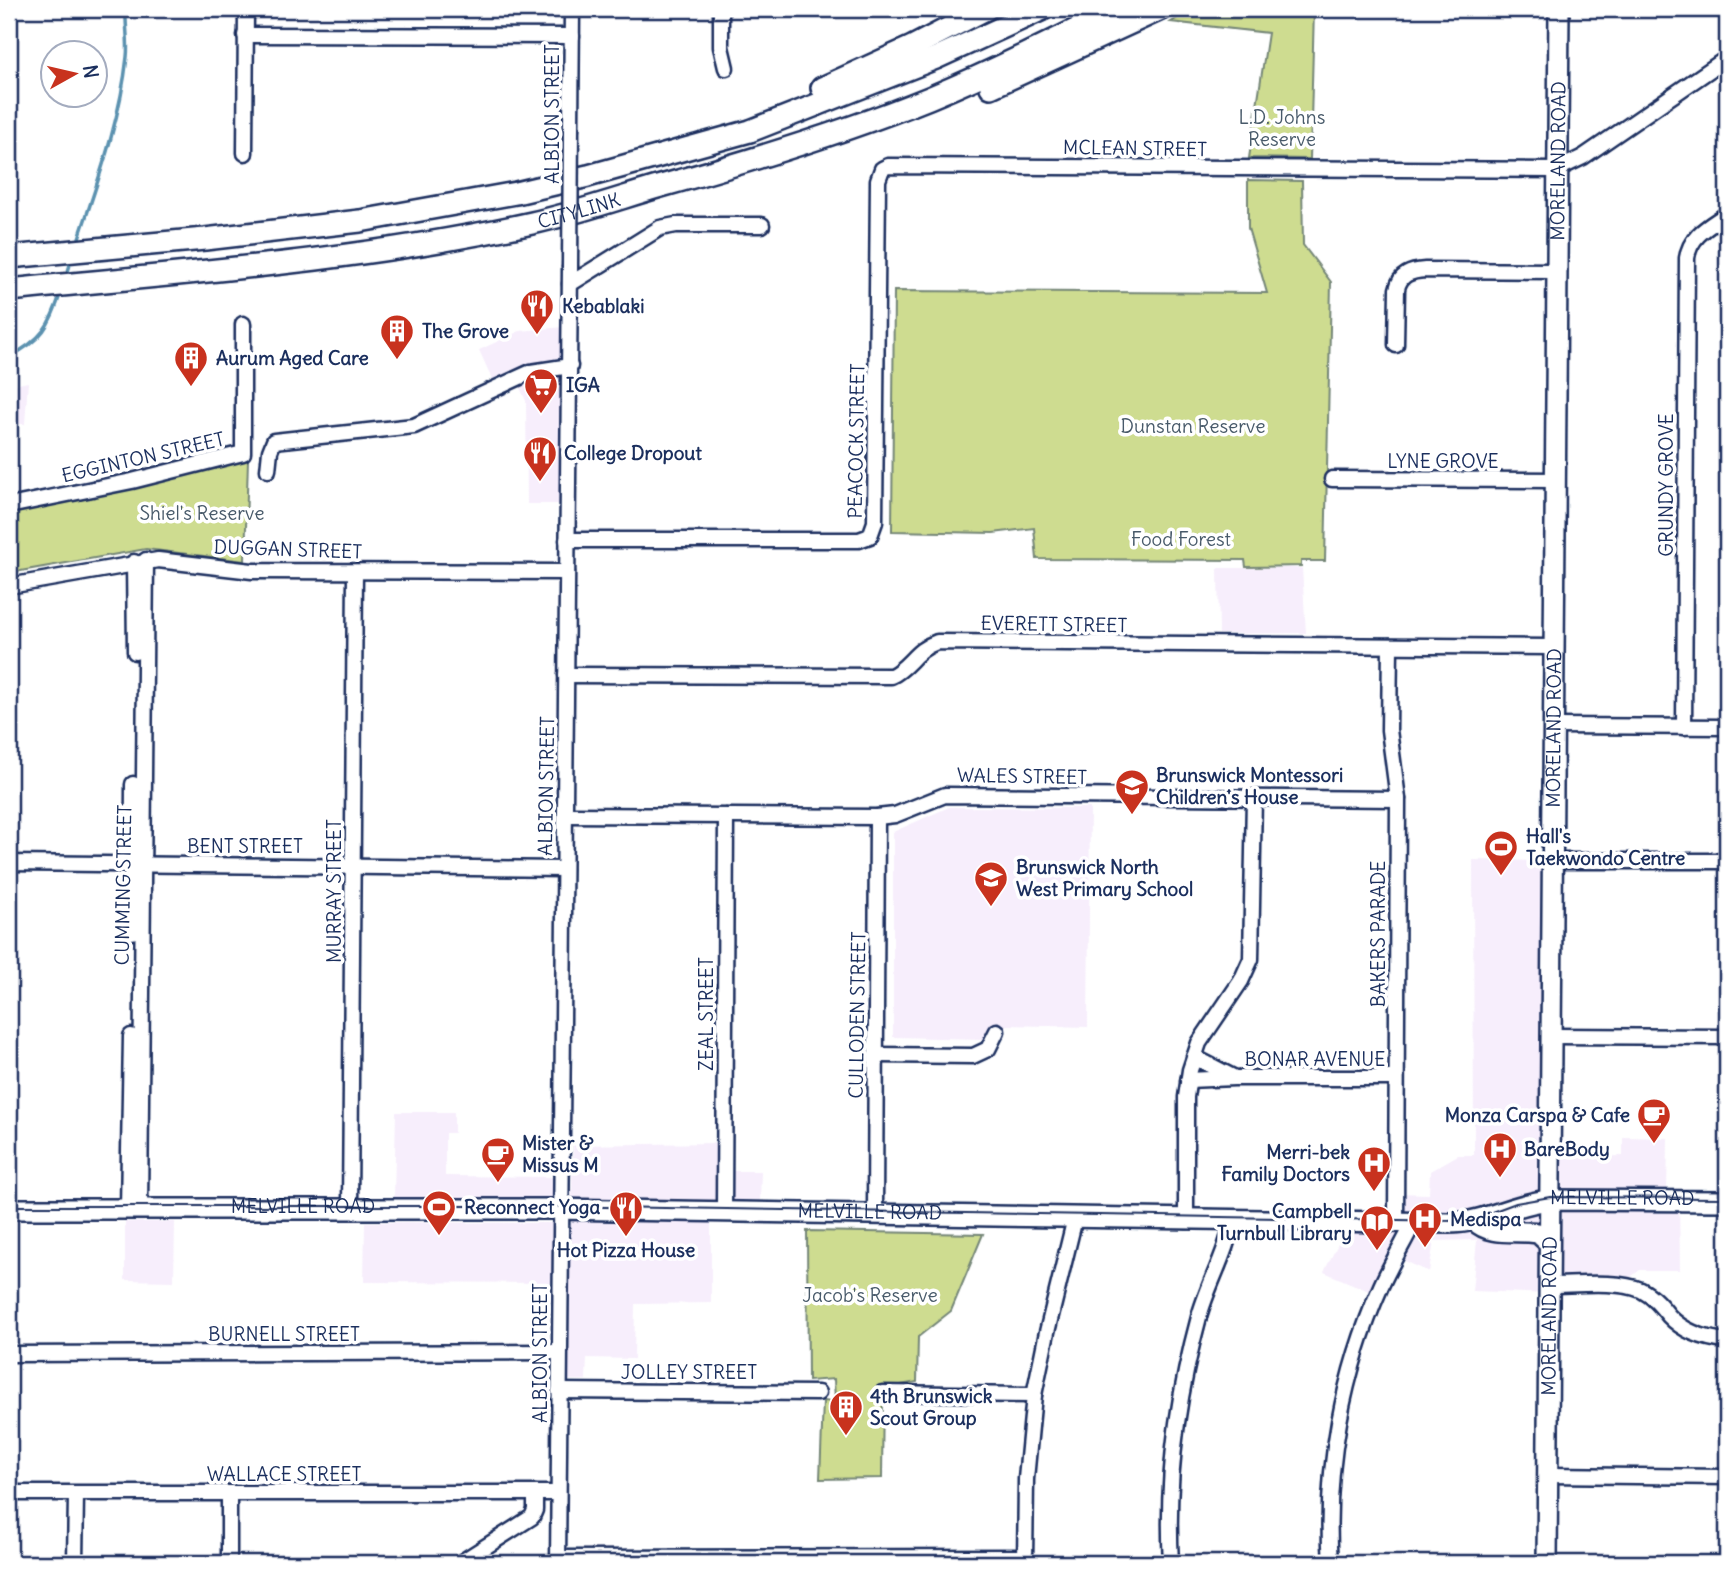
<svg xmlns="http://www.w3.org/2000/svg" width="1736" height="1572" viewBox="0 0 1736 1572" font-family="Delius,sans-serif">
<style>
.built{fill:#f7eefc}
.green{fill:#cedc90;stroke:#748677;stroke-width:2}
.lines{fill:none;stroke-linecap:round;stroke-linejoin:round}
.stream{stroke:#5c92b0;stroke-width:3.5}
.minor-casing{stroke:#1b2f5e;stroke-width:19}
.major-casing{stroke:#1b2f5e;stroke-width:24}
.highway-casing{stroke:#1b2f5e;stroke-width:26}
.minor{stroke:#fff;stroke-width:14}
.major{stroke:#fff;stroke-width:19}
.highway{stroke:#fff;stroke-width:21}
.tram{stroke:#1b2f5e;stroke-width:2}
.minor-bridge-casing{stroke:#1b2f5e;stroke-width:19;stroke-linecap:butt}
.minor-bridge{stroke:#fff;stroke-width:14}
.labels{text-anchor:middle;stroke-width:7;stroke-linejoin:round;paint-order:stroke}
.street-label{font-size:19px;fill:#1b2f5e;stroke:#fff}
.park-label{font-size:19px;fill:#485a6a;stroke:#fff}
.poi-label{font-size:19px;font-weight:bold;fill:#1b2f5e;stroke:#fff;text-anchor:start}
</style>
<rect width="100%" height="100%" fill="#fff"/>
<filter id="ink" filterUnits="userSpaceOnUse"><feTurbulence type="fractalNoise" baseFrequency=".0143" numOctaves="2"/><feDisplacementMap in="SourceGraphic" scale="14" xChannelSelector="R" yChannelSelector="G"/><feConvolveMatrix kernelMatrix="1 2 1 2 8 2 1 2 1" color-interpolation-filters="sRGB"/></filter>
<g filter="url(#ink)">
<!-- built -->
<g class="built">
<polygon points="564,327 562,504 527,504 526,401 517,381 497,390 479,350 520,331"/>
<polygon points="28,382 25,424 9,424 9,386"/>
<polygon points="1218,568 1302,568 1306,633 1219,634"/>
<polygon points="949,807 1090,808 1088,1027 1008,1025 986,1039 893,1037 893,832"/>
<polygon points="1473,860 1549,861 1547,1158 1623,1156 1623,1137 1668,1138 1667,1194 1679,1194 1680,1270 1640,1270 1616,1288 1554,1287 1553,1294 1472,1291 1477,1240 1434,1241 1429,1272 1394,1256 1376,1294 1324,1272 1340,1240 1341,1216 1400,1216 1399,1193 1429,1194 1430,1171 1458,1155 1474,1155"/>
<polygon points="396,1112 454,1112 454,1133 445,1133 445,1176 554,1177 555,1197 394,1197"/>
<polygon points="718,1143 718,1171 761,1171 760,1203 711,1203 711,1303 635,1304 634,1359 587,1358 586,1380 565,1380 565,1283 364,1282 365,1222 571,1223 573,1145"/>
<polygon points="125,1222 175,1222 174,1281 125,1280"/>
</g>
<!-- green -->
<g class="green">
<polygon points="1193,9 1314,9 1310,159 1249,158 1268,33 1171,22"/>
<polygon points="1248,180 1302,181 1303,245 1331,282 1325,561 1301,561 1301,566 1246,567 1245,560 1037,559 1034,528 993,533 892,531 894,291 1267,293 1248,228"/>
<polygon points="248,459 245,561 146,549 9,573 9,513"/>
<polygon points="807,1231 983,1234 951,1311 918,1337 917,1382 883,1388 882,1478 820,1479 823,1401 835,1402 834,1379 808,1381"/>
</g>
<g class="lines">
<!-- stream -->
<g class="stream">
<path d="M77,244c20,-61 43,-122 50,-187 2,-16 -2,-32 -1,-48"/>
<polyline points="66,278 72,258"/>
<path d="M9,357c33,-17 41,-31 52,-65"/>
</g>
<!-- minor casing -->
<g class="minor-casing">
<g id="minor">
<polyline points="721,9 721,47 726,68"/>
<polyline points="245,35 572,36"/>
<polyline points="571,128 572,9"/>
<polyline points="245,153 246,9"/>
<polyline points="570,284 660,228 676,225 762,225"/>
<path d="M1396,345l1,-56c3,-15 14,-18 28,-19l131,1"/>
<polyline points="268,470 270,451 274,441 414,426 531,372 570,366"/>
<polyline points="1332,479 1555,480"/>
<polyline points="9,506 132,481 243,453 243,324"/>
<polyline points="567,540 859,540 870,536 875,522 878,180 882,169 888,166 1556,170 1583,157 1727,58"/>
<polyline points="134,562 135,652"/>
<polyline points="9,586 158,560 252,571 567,572"/>
<polyline points="1390,646 1389,730 1398,799 1396,1223"/>
<path d="M566,675l325,1c19,-9 23,-26 46,-34l616,5"/>
<polyline points="1552,726 1727,727"/>
<path d="M1684,727l3,-469c3,-23 23,-32 40,-44"/>
<polyline points="565,815 877,817 895,815 945,795 1398,799"/>
<polyline points="1552,861 1727,861"/>
<polyline points="9,863 564,869"/>
<polyline points="132,932 133,784"/>
<polyline points="1551,1036 1727,1037"/>
<polyline points="876,1055 973,1056 988,1049 997,1031"/>
<polyline points="1194,1057 1233,1077"/>
<polyline points="1188,1080 1234,1078 1396,1078"/>
<polyline points="128,1209 131,1036"/>
<polyline points="140,1209 146,560"/>
<polyline points="350,1209 355,572"/>
<polyline points="724,1212 726,816"/>
<polyline points="875,1214 877,817"/>
<polyline points="1186,1221 1186,1097 1190,1070 1199,1043 1241,981 1251,959 1254,797"/>
<path d="M1549,1285c26,0 69,-5 92,5 12,6 20,16 28,26 15,16 37,23 58,25"/>
<polyline points="9,1354 559,1352"/>
<polyline points="559,1391 818,1393"/>
<polyline points="882,1393 1034,1395"/>
<polyline points="1547,1475 1727,1477"/>
<polyline points="9,1493 558,1493"/>
<polyline points="558,1558 1025,1557"/>
<polyline points="75,1563 76,1494"/>
<polyline points="229,1563 229,1493"/>
<polyline points="460,1563 532,1517 535,1510 535,1493"/>
<polyline points="558,1563 570,267"/>
<polyline points="1025,1563 1026,1479 1034,1395 1047,1332 1075,1218"/>
<path d="M1171,1563c-5,-83 6,-165 28,-246 8,-31 29,-66 33,-97"/>
<path d="M1331,1563c-7,-94 12,-191 50,-277 10,-22 22,-42 32,-62"/>
</g>
</g>
<!-- major casing -->
<g class="major-casing">
<g id="major">
<path d="M9,1209h542l898,14c36,0 65,-20 101,-23l177,1"/>
<path d="M1475,1221c16,16 42,8 63,12l11,10"/>
<path id="s1" d="M1547,1563l12,-1554"/>
</g>
</g>
<!-- highway casing -->
<g class="highway-casing">
<g id="highway">
<polyline points="991,87 1161,9"/>
<polyline points="822,88 912,47 986,9"/>
<polyline points="9,257 205,239 360,221 516,193 588,176 750,131 936,58 1043,9"/>
<path id="s2" d="M9,290c175,-17 351,-29 523,-67 41,-9 82,-23 122,-35 93,-26 186,-54 275,-90 65,-27 127,-58 189,-89"/>
</g>
</g>
<!-- minor -->
<use href="#minor" class="minor"/>
<!-- major -->
<use href="#major" class="major"/>
<!-- highway -->
<use href="#highway" class="highway"/>
<!-- tram -->
<path class="tram" id="s3" d="M9,1206h535l914,15 15,-2 43,-16 34,-6 177,1"/>
<!-- minor-bridge casing -->
<g class="minor-bridge-casing">
<polyline id="minor-bridge" points="570,267 571,128"/>
</g>
<!-- minor-bridge -->
<use href="#minor-bridge" class="minor-bridge"/>
</g>
</g>
<!-- icons -->
<defs>
<g id="restaurant-pin" transform="scale(1.75)"><path d="M0 17L-7.5 6A9.5 9.5 0 1 1 7.5 6Z" fill="#c8321e" stroke="#fff"/><path d="M-5-6h1v4h1v-4h1v4h1v-4h1v5L-1.5 .5V6h-2V.5L-5-1ZM5-6V6H3V1.5H1.5Q1.5-4 5-6Z" fill="#fff"/></g>
<g id="building-pin" transform="scale(1.75)"><path d="M0 17L-7.5 6A9.5 9.5 0 1 1 7.5 6Z" fill="#c8321e" stroke="#fff"/><path d="M-4-6H4V6H1V3H-1V6H-4ZM-2.5-4.3h1.7v1.8h-1.7ZM.8-4.3h1.7v1.8H.8ZM-2.5-1h1.7V.8h-1.7ZM.8-1h1.7V.8H.8Z" fill="#fff"/></g>
<g id="supermarket-pin" transform="scale(1.75)"><path d="M0 17L-7.5 6A9.5 9.5 0 1 1 7.5 6Z" fill="#c8321e" stroke="#fff"/><path d="M-6-5.5h2.5l.6 2H6L4.5 2H-2.5L-4.4-4H-6ZM-1.5 3.2a1.3 1.3 0 1 0 .1 0ZM3 3.2a1.3 1.3 0 1 0 .1 0Z" fill="#fff"/></g>
<g id="school-pin" transform="scale(1.75)"><path d="M0 17L-7.5 6A9.5 9.5 0 1 1 7.5 6Z" fill="#c8321e" stroke="#fff"/><path d="M0-5L7-2L0 1L-7-2ZM-4 1L0 2.5L4 1V4Q0 6-4 4Z" fill="#fff"/></g>
<g id="stadium-pin" transform="scale(1.75)"><path d="M0 17L-7.5 6A9.5 9.5 0 1 1 7.5 6Z" fill="#c8321e" stroke="#fff"/><path d="M0-5a6.5 5 0 1 0 0 10a6.5 5 0 1 0 0-10ZM-3.5-1.8h7v3.6h-7Z" fill="#fff"/></g>
<g id="cafe-pin" transform="scale(1.75)"><path d="M0 17L-7.5 6A9.5 9.5 0 1 1 7.5 6Z" fill="#c8321e" stroke="#fff"/><path d="M-5.5-4.5H6V0H3Q3 3.5 0 3.5H-2.5Q-5.5 3.5-5.5 0ZM3-3.2v2h1.7v-2ZM-6 4.5H4V6H-6Z" fill="#fff"/></g>
<g id="hospital-pin" transform="scale(1.75)"><path d="M0 17L-7.5 6A9.5 9.5 0 1 1 7.5 6Z" fill="#c8321e" stroke="#fff"/><path d="M-5-5h3v3.5h4V-5h3V5h-3V1.5h-4V5h-3Z" fill="#fff"/></g>
<g id="library-pin" transform="scale(1.75)"><path d="M0 17L-7.5 6A9.5 9.5 0 1 1 7.5 6Z" fill="#c8321e" stroke="#fff"/><path d="M-6-4Q-3-5.5-.7-3.5V5Q-3 3-6 4ZM6-4Q3-5.5 .7-3.5V5Q3 3 6 4Z" fill="#fff"/></g>
</defs>
<g fill-rule="evenodd">
<use href="#restaurant-pin" x="537" y="306"/>
<use href="#building-pin" x="397" y="331"/>
<use href="#building-pin" x="191" y="358"/>
<use href="#supermarket-pin" x="541" y="385"/>
<use href="#restaurant-pin" x="540" y="453"/>
<use href="#school-pin" x="1132" y="786"/>
<use href="#stadium-pin" x="1501" y="847"/>
<use href="#school-pin" x="991" y="878"/>
<use href="#cafe-pin" x="1654" y="1115"/>
<use href="#hospital-pin" x="1500" y="1149"/>
<use href="#cafe-pin" x="498" y="1154"/>
<use href="#hospital-pin" x="1374" y="1163"/>
<use href="#stadium-pin" x="439" y="1207"/>
<use href="#restaurant-pin" x="626" y="1208"/>
<use href="#hospital-pin" x="1425" y="1219"/>
<use href="#library-pin" x="1377" y="1222"/>
<use href="#building-pin" x="846" y="1407"/>
</g>
<g class="labels">
<!-- street labels -->
<g class="street-label">
<text transform="translate(552 114) rotate(-90)" y="7">ALBION STREET</text>
<text transform="translate(1135 148) rotate(1)" y="7">MCLEAN STREET</text>
<text dy="7" stroke="none"><textPath href="#s1" startOffset="1402">MORELAND ROAD</textPath></text>
<text dy="7" stroke="none"><textPath href="#s2" startOffset="576">CITYLINK</textPath></text>
<text transform="translate(856 441) rotate(-89)" y="7">PEACOCK STREET</text>
<text transform="translate(143 457) rotate(-13)" y="7">EGGINTON STREET</text>
<text x="1443" y="468">LYNE GROVE</text>
<text transform="translate(1666 485) rotate(-90)" y="7">GRUNDY GROVE</text>
<text transform="translate(288 549) rotate(2)" y="7">DUGGAN STREET</text>
<text transform="translate(1054 624) rotate(1)" y="7">EVERETT STREET</text>
<text dy="7" stroke="none"><textPath href="#s1" startOffset="835">MORELAND ROAD</textPath></text>
<text transform="translate(1022 776) rotate(1)" y="7">WALES STREET</text>
<text transform="translate(546 786) rotate(-89)" y="7">ALBION STREET</text>
<text x="245" y="853">BENT STREET</text>
<text transform="translate(123 885) rotate(-89)" y="7">CUMMING STREET</text>
<text transform="translate(334 891) rotate(-90)" y="7">MURRAY STREET</text>
<text transform="translate(1378 934) rotate(-90)" y="7">BAKERS PARADE</text>
<text transform="translate(706 1014) rotate(-90)" y="7">ZEAL STREET</text>
<text transform="translate(857 1015) rotate(-89)" y="7">CULLODEN STREET</text>
<text x="1315" y="1066">BONAR AVENUE</text>
<text dy="7" stroke="none"><textPath href="#s3" startOffset="1617">MELVILLE ROAD</textPath></text>
<text dy="7" stroke="none"><textPath href="#s3" startOffset="294">MELVILLE ROAD</textPath></text>
<text dy="7" stroke="none"><textPath href="#s3" startOffset="861">MELVILLE ROAD</textPath></text>
<text dy="7" stroke="none"><textPath href="#s1" startOffset="247">MORELAND ROAD</textPath></text>
<text x="284" y="1341">BURNELL STREET</text>
<text transform="translate(540 1353) rotate(-90)" y="7">ALBION STREET</text>
<text x="689" y="1379">JOLLEY STREET</text>
<text x="284" y="1481">WALLACE STREET</text>
</g>
<!-- park labels -->
<g class="park-label">
<text x="1282" y="124">L.D. Johns<tspan x="1282" dy="22">Reserve</tspan></text>
<text x="1193" y="433">Dunstan Reserve</text>
<text x="202" y="520">Shiel's Reserve</text>
<text x="1181" y="546">Food Forest</text>
<text x="870" y="1302">Jacob's Reserve</text>
</g>
<!-- poi labels -->
<g class="poi-label">
<text x="562" y="313">Kebablaki</text>
<text x="422" y="338">The Grove</text>
<text x="216" y="365">Aurum Aged Care</text>
<text x="566" y="392">IGA</text>
<text x="564" y="460">College Dropout</text>
<text x="1156" y="782">Brunswick Montessori<tspan x="1156" dy="22">Children's House</tspan></text>
<text x="1526" y="843">Hall's<tspan x="1526" dy="22">Taekwondo Centre</tspan></text>
<text x="1016" y="874">Brunswick North<tspan x="1016" dy="22">West Primary School</tspan></text>
<text x="1630" y="1122" text-anchor="end">Monza Carspa &amp; Cafe</text>
<text x="522" y="1150">Mister &amp;<tspan x="522" dy="22">Missus M</tspan></text>
<text x="1524" y="1156">BareBody</text>
<text x="1350" y="1159" text-anchor="end">Merri-bek<tspan x="1350" dy="22">Family Doctors</tspan></text>
<text x="464" y="1214">Reconnect Yoga</text>
<text x="1352" y="1218" text-anchor="end">Campbell<tspan x="1352" dy="22">Turnbull Library</tspan></text>
<text x="1450" y="1226">Medispa</text>
<text x="626" y="1257" text-anchor="middle">Hot Pizza House</text>
<text x="870" y="1403">4th Brunswick<tspan x="870" dy="22">Scout Group</tspan></text>
</g>
</g>
<!-- margin -->
<rect width="1736" height="1572" fill="none" stroke="#fff" stroke-width="35"/>
<rect x="18" y="18" width="1701" height="1537" fill="none" stroke="#1b2f5e" stroke-width="2.5" filter="url(#ink)"/>
<!-- north arrow -->
<g transform="translate(74 74) rotate(82)"><circle r="33" fill="#ffffff" stroke="#a4acbf" stroke-width="2"/>
<path d="M0-5L12 26L0 18L-12 26Z" fill="#c8321e"/>
<text y="-10" font-size="19" font-weight="bold" text-anchor="middle" fill="#1b2f5e">N</text>
</g>
</svg>
